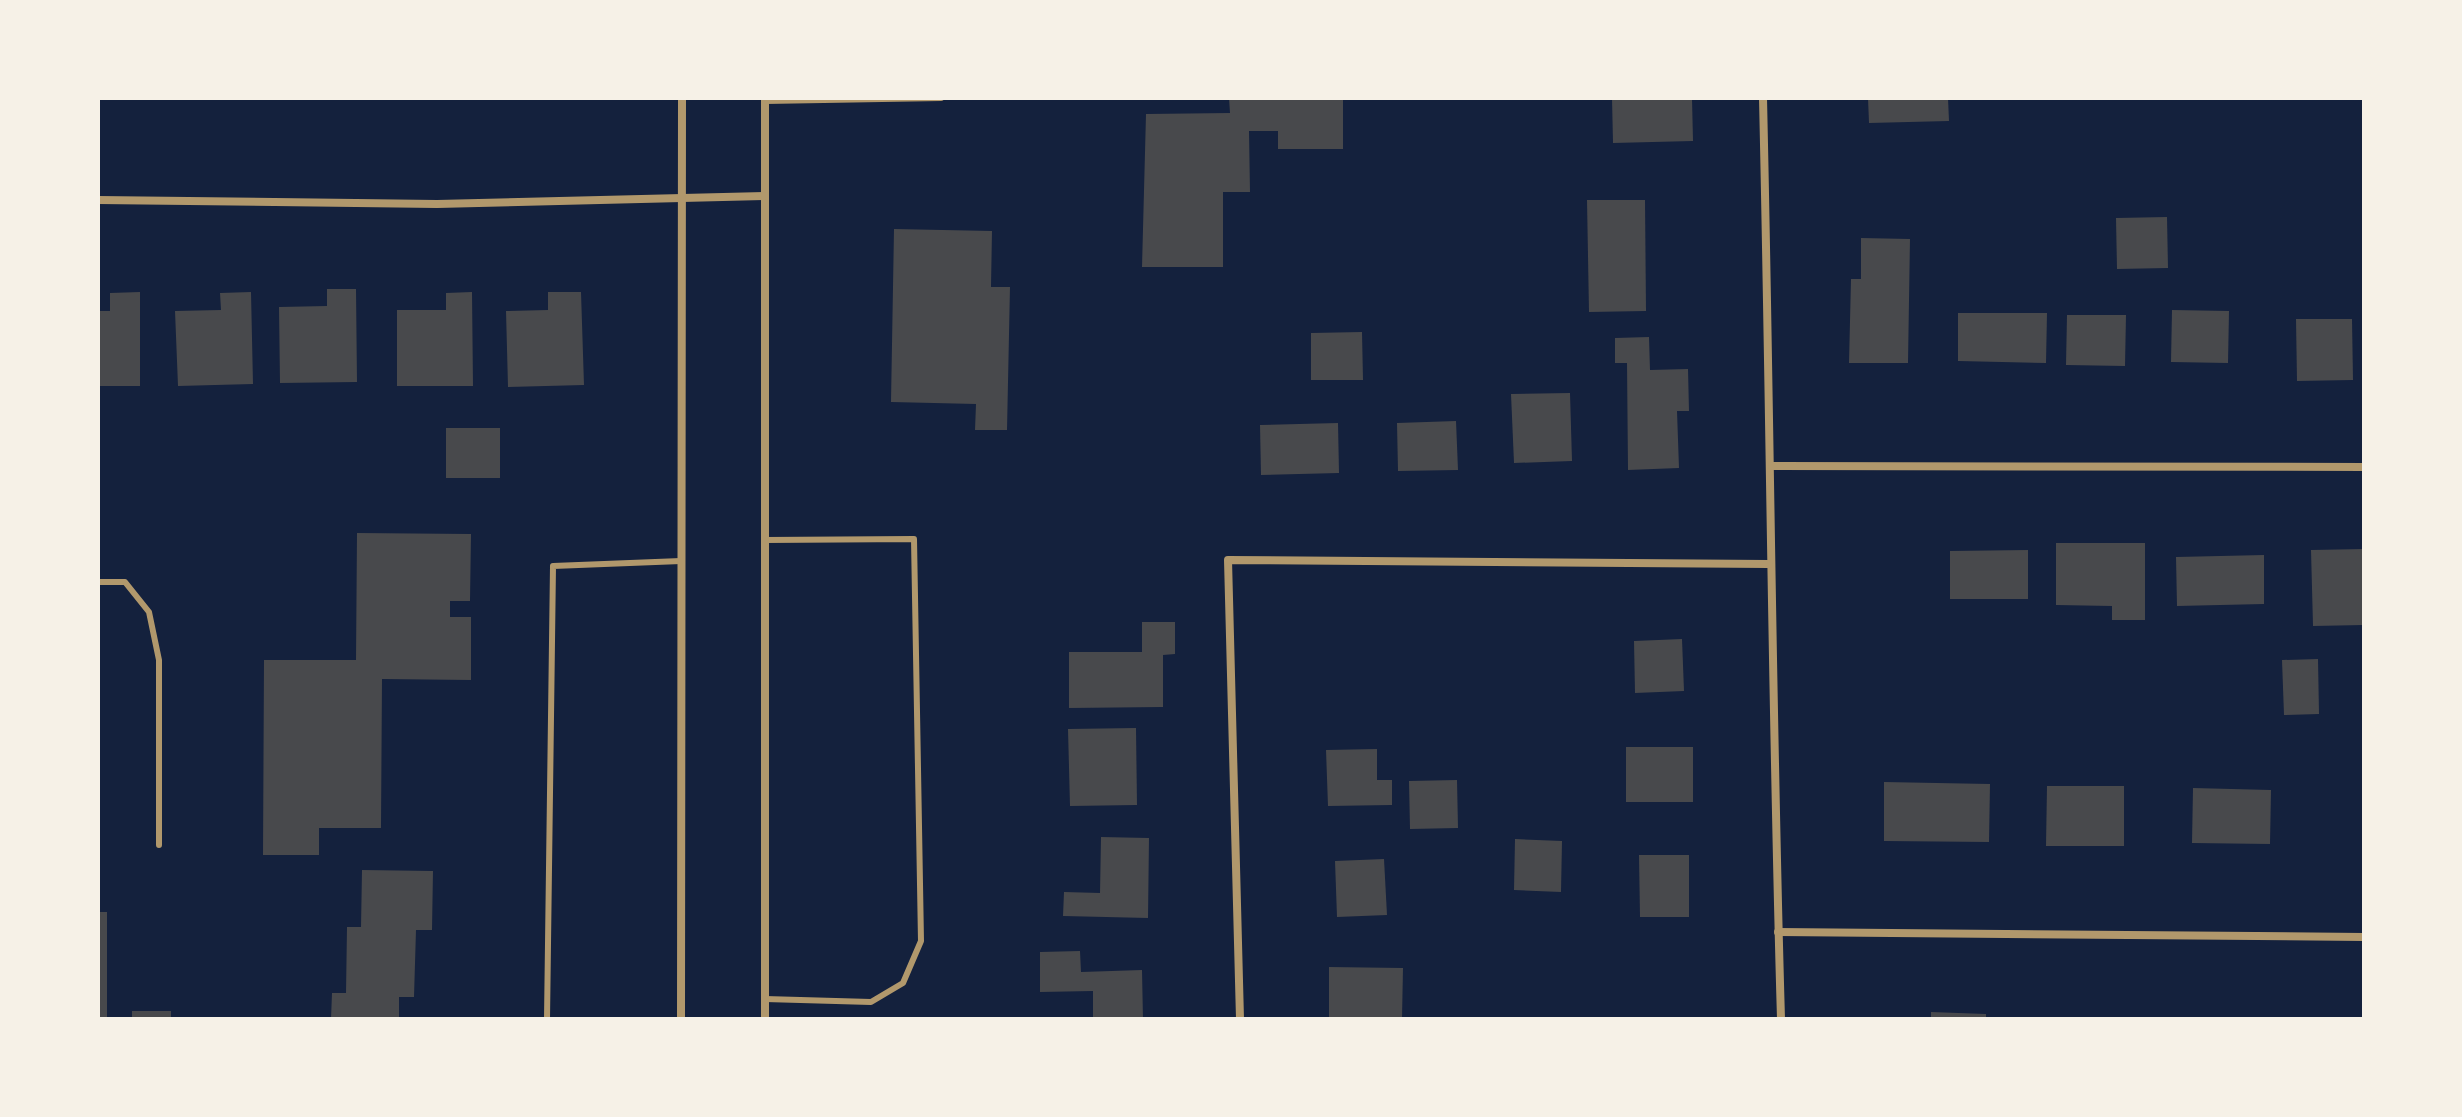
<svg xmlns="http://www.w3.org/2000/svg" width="2462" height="1117" viewBox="0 0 2462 1117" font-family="Lato,sans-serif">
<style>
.building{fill:#48494c}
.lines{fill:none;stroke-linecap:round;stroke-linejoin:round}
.service{stroke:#b1986c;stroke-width:6}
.minor{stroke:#b1986c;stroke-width:8}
</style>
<rect width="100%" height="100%" fill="#14213d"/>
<!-- building -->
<g class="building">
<polygon points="1229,98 1343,98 1343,149 1278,149 1278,131 1249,131 1250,192 1223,192 1223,267 1142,267 1146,114 1230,113"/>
<polygon points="1612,98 1692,98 1693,141 1613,143"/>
<polygon points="1868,98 1948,98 1949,121 1869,123"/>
<polygon points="1587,200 1645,200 1646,311 1589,312"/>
<polygon points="2167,217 2168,268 2117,269 2116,218"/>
<polygon points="894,229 992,231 991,287 1010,287 1007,430 975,430 976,404 891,402"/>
<polygon points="1861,238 1910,239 1908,363 1849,363 1851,279 1861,279"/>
<polygon points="327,289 356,289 357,382 280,383 279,307 327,306"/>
<polygon points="140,292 140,386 98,386 98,311 110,311 110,293"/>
<polygon points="251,292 253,384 178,386 175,311 221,310 220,293"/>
<polygon points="472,292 473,386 397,386 397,310 446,310 446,293"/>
<polygon points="548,292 581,292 584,385 508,387 506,311 548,310"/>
<polygon points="2172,310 2229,311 2228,363 2171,362"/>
<polygon points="1958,313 2047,313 2046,363 1958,361"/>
<polygon points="2067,315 2126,315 2125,366 2066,365"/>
<polygon points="2296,319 2352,319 2353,380 2297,381"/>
<polygon points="1362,332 1363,380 1311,380 1311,333"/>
<polygon points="1649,337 1650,370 1688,369 1689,411 1677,411 1679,468 1628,470 1627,363 1615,363 1615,338"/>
<polygon points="1570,393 1572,461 1514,463 1511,394"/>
<polygon points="1456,421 1458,470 1398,471 1397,423"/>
<polygon points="1338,423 1339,473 1261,475 1260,425"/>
<rect x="446" y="428" width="54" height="50"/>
<polygon points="357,533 471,534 470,601 450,601 450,617 471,617 471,680 382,679 381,828 319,828 319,855 263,855 264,660 356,660"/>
<polygon points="2056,543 2145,543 2145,620 2112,620 2112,606 2056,605"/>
<polygon points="2364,549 2364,625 2313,626 2311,550"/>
<polygon points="2028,550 2028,599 1950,599 1950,551"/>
<polygon points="2264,555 2264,604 2177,606 2176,557"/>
<polygon points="1142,622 1175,622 1175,654 1163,655 1163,707 1069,708 1069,652 1142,652"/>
<polygon points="1682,639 1684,691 1635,693 1634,641"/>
<polygon points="2318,659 2319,714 2284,715 2282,660"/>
<polygon points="1136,728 1137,805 1070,806 1068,729"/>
<rect x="1626" y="747" width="67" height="55"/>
<polygon points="1377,749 1377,780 1392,780 1392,805 1328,806 1326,750"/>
<polygon points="1457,780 1458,828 1410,829 1409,781"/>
<polygon points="1884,782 1990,784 1989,842 1884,841"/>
<polygon points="2047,786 2124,786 2124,846 2046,846"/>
<polygon points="2193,788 2271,790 2270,844 2192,843"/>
<polygon points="1101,837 1149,838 1148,918 1063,916 1064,892 1100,893"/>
<polygon points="1515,839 1562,841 1561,892 1514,890"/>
<polygon points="1639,855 1689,855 1689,917 1640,917"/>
<polygon points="1384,859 1387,915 1337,917 1335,861"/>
<polygon points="362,870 433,871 432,930 416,930 414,997 399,997 399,1019 331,1019 332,993 346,993 347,927 361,927"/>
<rect x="98" y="912" width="9" height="107"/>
<polygon points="1080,951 1081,972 1142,970 1143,1019 1093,1019 1093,991 1040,992 1040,952"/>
<polygon points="1329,967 1403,968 1402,1019 1329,1019"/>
<rect x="132" y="1011" width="39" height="8"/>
<polygon points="1931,1012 1986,1014 1986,1019 1931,1019"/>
</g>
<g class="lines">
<!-- service -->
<g class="service">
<polyline points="765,101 941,98"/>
<polyline points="765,540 914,539 921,941 903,983 871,1002 765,999"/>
<polyline points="98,582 125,582 149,612 159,660 159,845"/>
<polyline points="547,1019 553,566 681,561"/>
</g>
<!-- minor -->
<g class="minor">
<polyline points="765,98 765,1019"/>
<path d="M1763,98c7,307 9,614 18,921"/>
<polyline points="98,200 437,204 765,196"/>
<polyline points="1772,466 2364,467"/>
<polyline points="1778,932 2364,937"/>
<polyline points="681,1019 682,98"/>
<polyline points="1240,1019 1228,560 1769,564"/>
</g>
</g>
<!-- border -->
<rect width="2462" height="1117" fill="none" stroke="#f6f1e7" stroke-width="200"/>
</svg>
